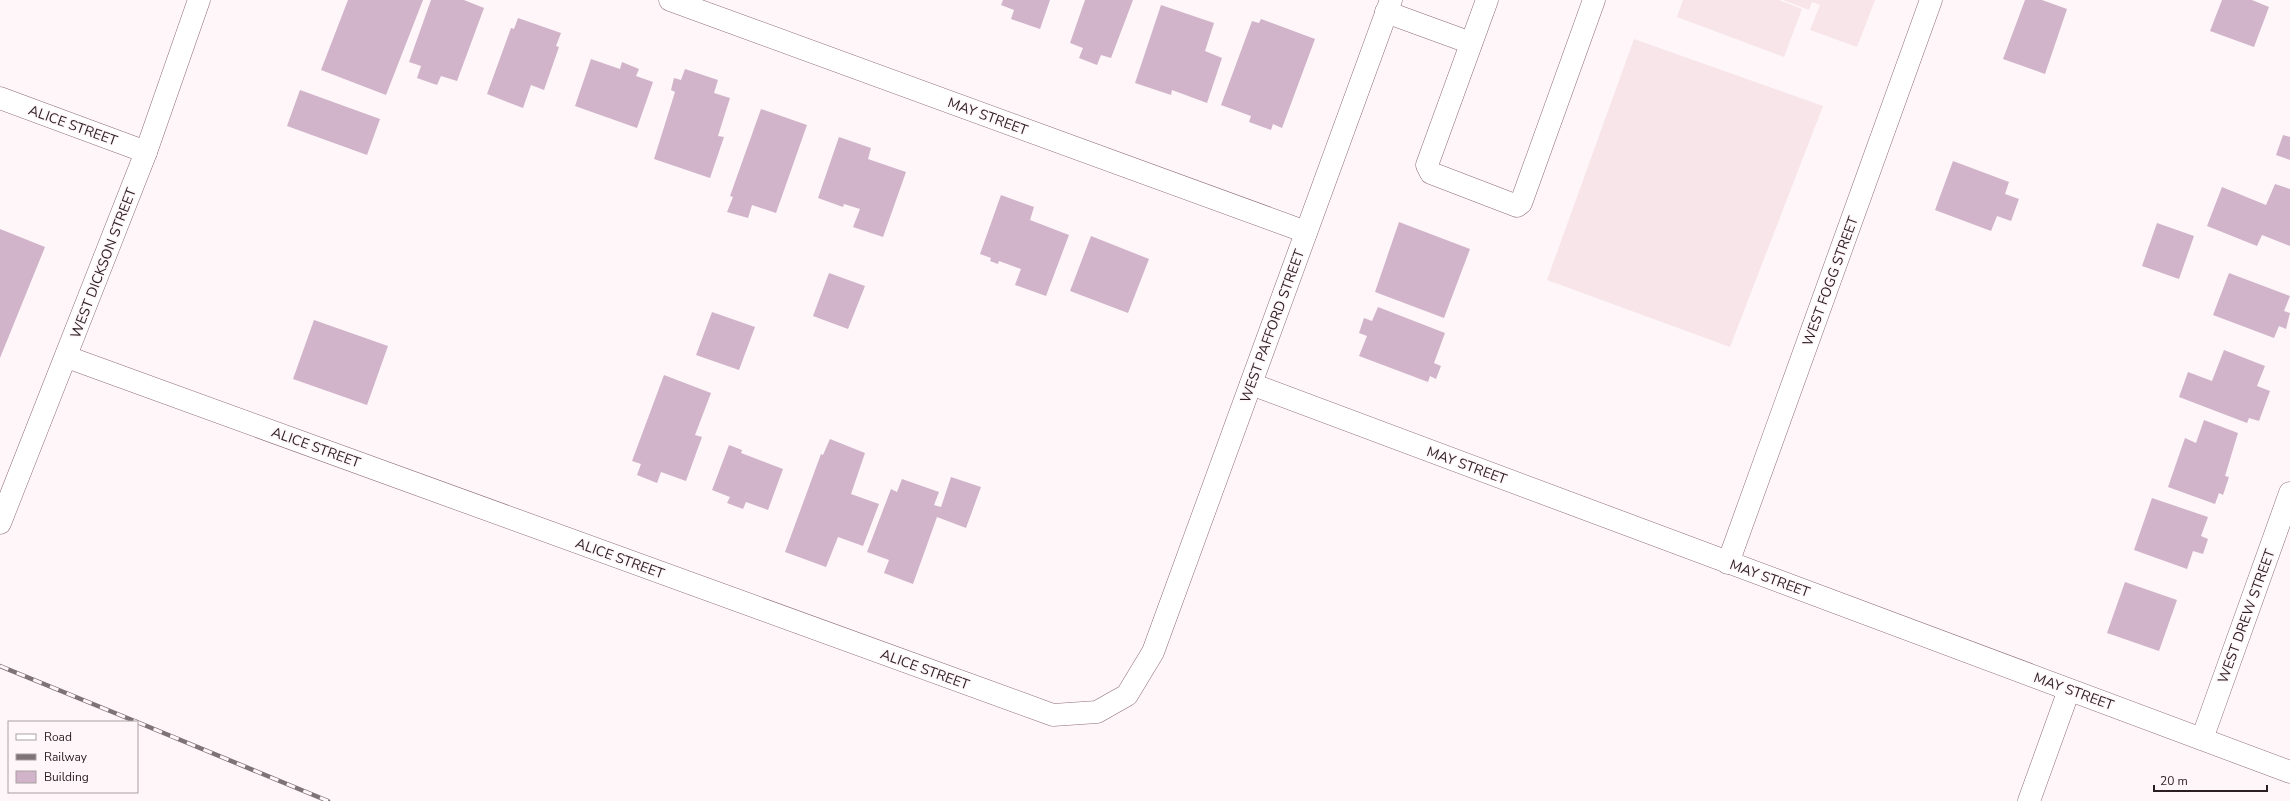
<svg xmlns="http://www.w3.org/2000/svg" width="2290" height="801" viewBox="0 0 2290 801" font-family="'Nunito Sans',sans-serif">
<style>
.built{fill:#f8e5ea}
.building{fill:#d1b4ca}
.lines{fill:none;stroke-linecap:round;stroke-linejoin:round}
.lane-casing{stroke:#8f6d76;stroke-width:23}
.street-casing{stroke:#8f6d76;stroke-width:23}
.lane{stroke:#fff;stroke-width:22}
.street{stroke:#fff;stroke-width:22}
.rail-casing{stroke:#7e7376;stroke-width:4.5}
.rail{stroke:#fef6f8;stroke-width:3;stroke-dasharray:9;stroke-linecap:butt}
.labels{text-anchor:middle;stroke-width:3;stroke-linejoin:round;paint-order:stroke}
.street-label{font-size:14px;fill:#2b1d21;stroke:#fef6f8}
</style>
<rect width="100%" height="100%" fill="#fef6f8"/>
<!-- built -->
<g class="built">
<polygon points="1683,0 1779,0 1802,9 1784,57 1677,17"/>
<polygon points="1783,0 1875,0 1857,47 1810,30 1820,5 1812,2 1809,10"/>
<polygon points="1634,39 1823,106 1730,347 1547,280"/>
</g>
<!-- building -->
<g class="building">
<polygon points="348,0 423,0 386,95 321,70"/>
<polygon points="431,0 464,0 484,8 457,81 441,76 437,85 417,78 421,66 409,62"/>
<polygon points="1003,0 1050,0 1040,29 1011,19 1014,10 1001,5"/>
<polygon points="1085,0 1133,0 1111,58 1101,55 1097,65 1079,58 1083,48 1070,43"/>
<polygon points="2025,0 2042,0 2067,9 2045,74 2003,59"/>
<polygon points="2222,0 2252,0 2269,7 2254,47 2210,31"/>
<polygon points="1161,5 1214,23 1205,51 1222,58 1207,103 1172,90 1171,95 1135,83"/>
<polygon points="518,18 561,33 556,46 559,47 544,90 531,85 523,108 487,94 511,28 514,29"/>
<polygon points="1261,19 1315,39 1282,128 1273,124 1271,130 1249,122 1251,116 1221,105 1252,21 1259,23"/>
<polygon points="591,59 620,69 622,62 639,69 636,76 653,82 637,128 575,106"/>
<polygon points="685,69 718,80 714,93 730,98 718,136 724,137 710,178 654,159 675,92 671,90 674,78 681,80"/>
<polygon points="300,90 380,119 367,155 287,126"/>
<polygon points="761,109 807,125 776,213 752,205 748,218 727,212 733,197 730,196"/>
<polygon points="2283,135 2290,137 2290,160 2276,155"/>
<polygon points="839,137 871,148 868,159 906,172 883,237 853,227 860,209 844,204 843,207 818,198"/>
<polygon points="1953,161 2009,182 2005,194 2019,199 2011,221 1997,216 1991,231 1935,210"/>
<polygon points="2275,184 2290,189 2290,246 2262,235 2257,246 2207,226 2222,187 2266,205"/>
<polygon points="1001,195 1034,207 1030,220 1069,235 1046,296 1015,285 1021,269 999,261 998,264 990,261 991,258 980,254"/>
<polygon points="1399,222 1470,249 1444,318 1375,292"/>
<polygon points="2157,223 2194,236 2179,279 2142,266"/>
<polygon points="0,229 45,247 0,358"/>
<polygon points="1091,236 1149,259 1128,313 1070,291"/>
<polygon points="829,273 865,286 848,329 813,316"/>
<polygon points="2229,273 2290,296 2284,311 2290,313 2286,329 2279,326 2274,338 2213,315"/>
<polygon points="1378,307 1445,333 1434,363 1441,366 1436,379 1430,376 1428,382 1359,356 1367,336 1359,333 1364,318 1372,321"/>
<polygon points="712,312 755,327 739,370 696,355"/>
<polygon points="314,320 388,346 367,405 293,379"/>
<polygon points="2224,350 2265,366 2257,386 2270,391 2259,421 2249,418 2247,423 2179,397 2188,372 2212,381"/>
<polygon points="664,375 711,393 695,435 702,437 686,481 661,472 657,483 637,475 641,464 632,461"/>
<polygon points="2204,420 2238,433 2225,476 2229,477 2223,495 2219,493 2215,504 2168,487 2185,438 2196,443"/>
<polygon points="830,439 865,453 851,494 879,504 863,546 838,537 826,567 785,552 821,454 823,455"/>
<polygon points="729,445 742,450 741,453 783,469 768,510 746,502 743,509 727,503 730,497 712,490"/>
<polygon points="951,477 981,487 966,528 937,517 913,584 884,573 889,560 867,552 891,489 897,492 902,479 939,492 934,505 941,507"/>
<polygon points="2152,498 2208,517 2201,536 2208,539 2203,554 2193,551 2187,569 2134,550"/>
<polygon points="2125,582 2177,600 2159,651 2107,633"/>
</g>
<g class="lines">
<!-- lane casing -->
<g class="lane-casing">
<g id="lane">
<polyline points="1487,0 1427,165 1431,173 1517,206 1521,203 1594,0"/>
<polyline points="1386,12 1471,43"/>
<polyline points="2029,801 2069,690"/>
</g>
</g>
<!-- street casing -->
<g class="street-casing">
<g id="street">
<polyline points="670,0 1306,232"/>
<polyline points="0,98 146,152"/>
<polyline points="67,357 1053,715 1097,712 1127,695 1153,652 1391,0"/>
<polyline points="1251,384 2290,772"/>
<polyline points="0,523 146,152 199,0"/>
<polyline points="1728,563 1931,0"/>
<polyline points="2202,739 2290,493"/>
</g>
</g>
<!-- lane -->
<use href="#lane" class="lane"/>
<!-- street -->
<use href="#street" class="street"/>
<!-- rail casing -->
<g class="rail-casing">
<g id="rail">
<polyline points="0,666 137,722"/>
<polyline points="137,722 328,801"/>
</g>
</g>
<!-- rail -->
<use href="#rail" class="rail"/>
</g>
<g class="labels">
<!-- street labels -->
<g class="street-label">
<text transform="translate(988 116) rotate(20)" y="5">MAY STREET</text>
<text transform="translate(73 125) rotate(20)" y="5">ALICE STREET</text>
<text transform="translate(103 263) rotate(-69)" y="5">WEST DICKSON STREET</text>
<text transform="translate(1830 281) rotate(-70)" y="5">WEST FOGG STREET</text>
<text transform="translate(1272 326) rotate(-70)" y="5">WEST PAFFORD STREET</text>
<text transform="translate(316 447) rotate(20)" y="5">ALICE STREET</text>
<text transform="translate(1467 465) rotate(20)" y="5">MAY STREET</text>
<text transform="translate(620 558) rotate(20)" y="5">ALICE STREET</text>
<text transform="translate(1770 578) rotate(20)" y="5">MAY STREET</text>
<text transform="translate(2246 616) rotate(-70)" y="5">WEST DREW STREET</text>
<text transform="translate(925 669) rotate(20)" y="5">ALICE STREET</text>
<text transform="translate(2074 691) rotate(20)" y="5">MAY STREET</text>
</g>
</g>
<!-- legend -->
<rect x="8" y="721" width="130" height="72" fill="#fef6f8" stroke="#aa9fa2"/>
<rect x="16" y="734" width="20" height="6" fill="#ffffff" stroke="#aa9fa2"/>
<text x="44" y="741" font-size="12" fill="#2b1d21">Road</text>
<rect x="16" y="754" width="20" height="6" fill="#7e7376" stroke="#aa9fa2"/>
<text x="44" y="761" font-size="12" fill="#2b1d21">Railway</text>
<rect x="16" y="771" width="20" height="12" fill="#d1b4ca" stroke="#aa9fa2"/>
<text x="44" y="781" font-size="12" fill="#2b1d21">Building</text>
<!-- scale -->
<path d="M2154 785v6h113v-6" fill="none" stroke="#2b1d21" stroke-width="2"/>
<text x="2160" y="785" font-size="12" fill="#2b1d21" stroke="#fef6f8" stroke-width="3" paint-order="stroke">20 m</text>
</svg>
